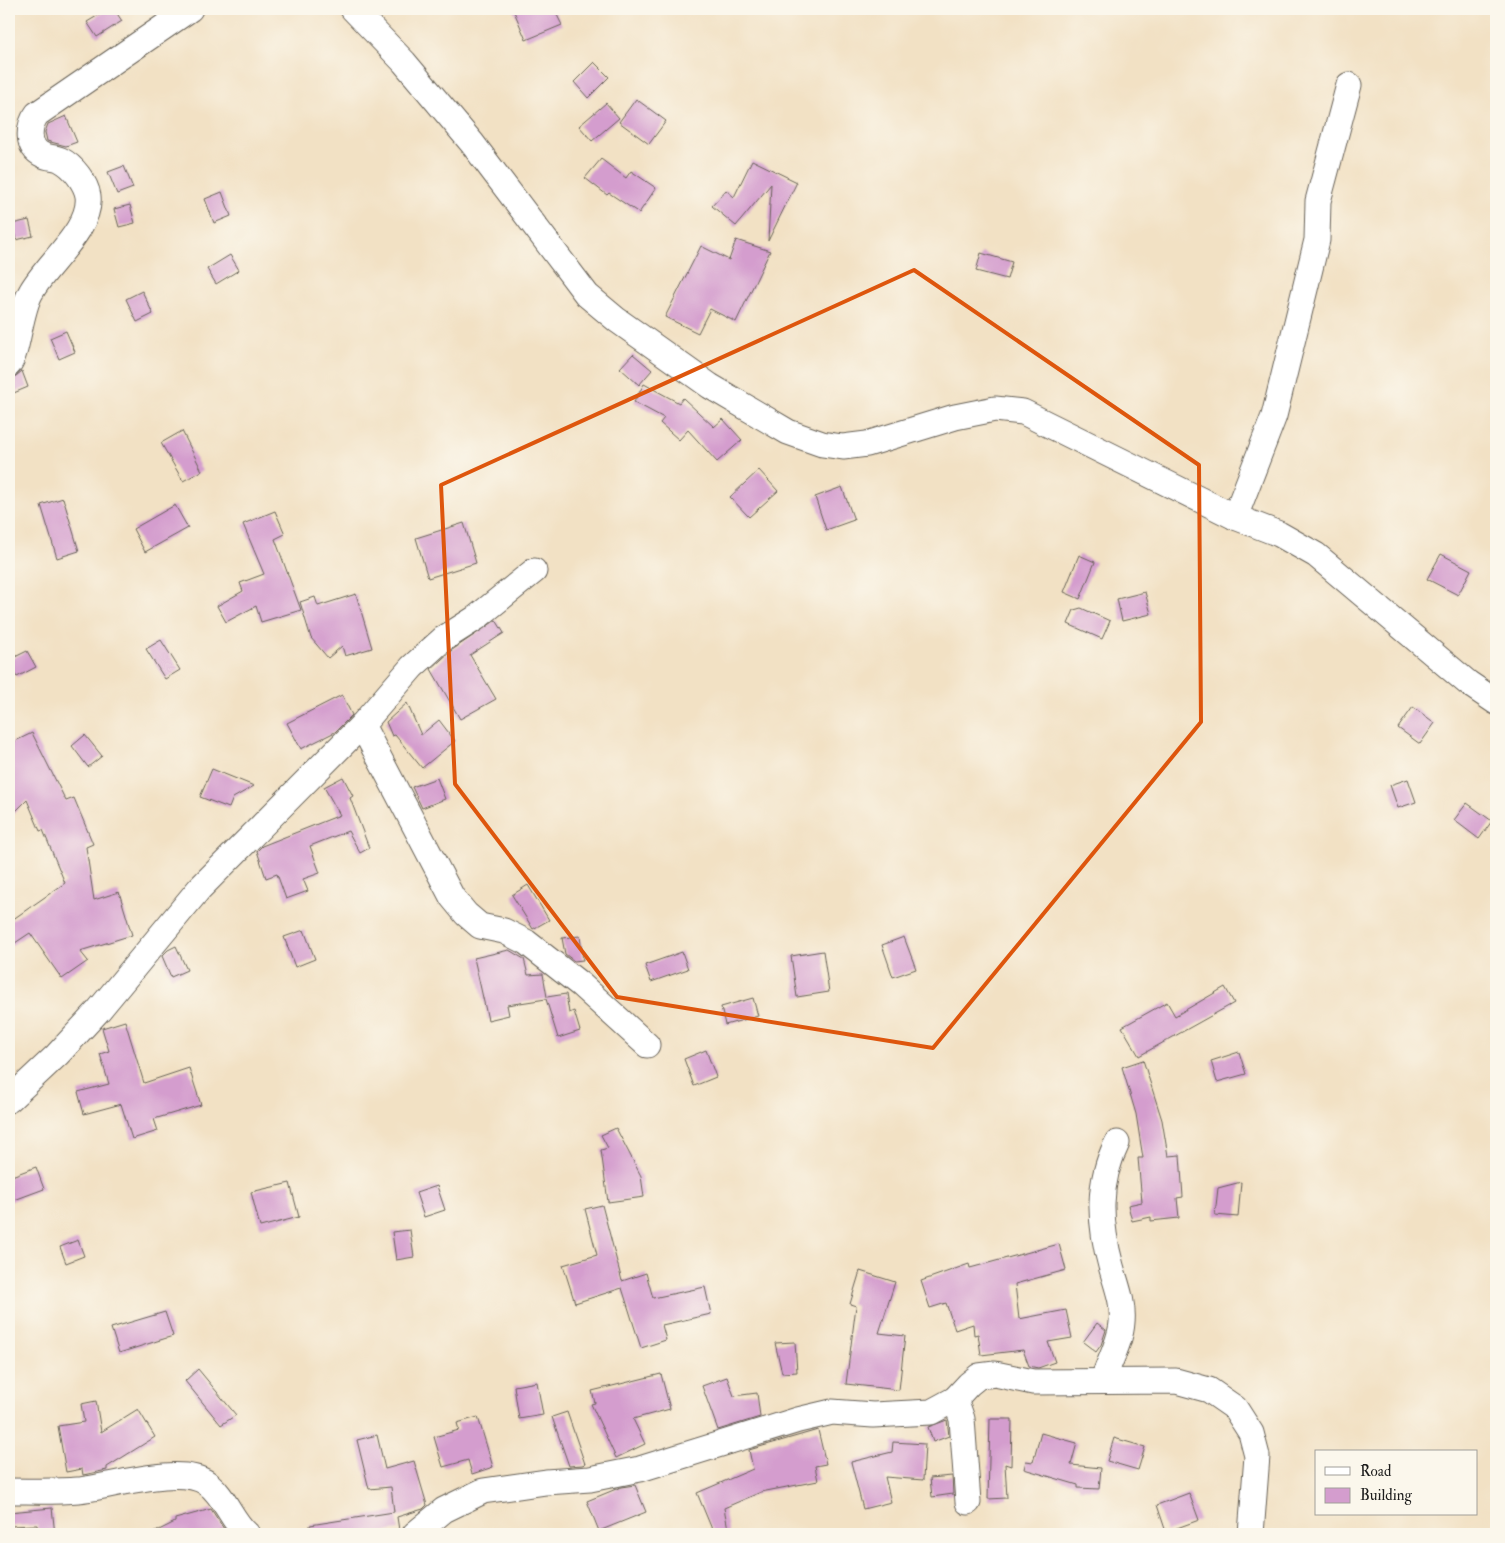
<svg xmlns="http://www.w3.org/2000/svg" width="1505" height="1543" font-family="'IM FELL Double Pica',serif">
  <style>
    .building { fill: #d49dce }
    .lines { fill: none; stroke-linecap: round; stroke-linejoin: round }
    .street-casing { stroke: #676157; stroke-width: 27 }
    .street { stroke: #fff; stroke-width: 25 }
    .marked { fill: none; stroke: #de560d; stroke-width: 4; stroke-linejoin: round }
  </style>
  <rect width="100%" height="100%" fill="#fbf7ec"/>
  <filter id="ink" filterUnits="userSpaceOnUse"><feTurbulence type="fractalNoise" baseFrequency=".02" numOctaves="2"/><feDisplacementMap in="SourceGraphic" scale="10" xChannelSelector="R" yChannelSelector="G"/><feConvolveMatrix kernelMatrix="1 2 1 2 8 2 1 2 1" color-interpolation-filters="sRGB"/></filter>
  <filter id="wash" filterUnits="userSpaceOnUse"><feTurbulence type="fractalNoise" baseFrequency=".0096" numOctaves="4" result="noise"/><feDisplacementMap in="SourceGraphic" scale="20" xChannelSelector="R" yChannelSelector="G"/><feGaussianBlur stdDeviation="1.12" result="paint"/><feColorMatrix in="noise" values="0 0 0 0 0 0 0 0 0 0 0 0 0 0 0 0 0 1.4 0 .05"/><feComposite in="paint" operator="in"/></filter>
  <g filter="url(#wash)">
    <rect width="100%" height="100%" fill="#f2e1c4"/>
    <g id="blocks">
      <g class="building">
        <path d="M109,9H114L122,21L97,37L87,22Z"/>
        <path d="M513,9H554L562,25L526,40Z"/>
        <path d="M594,62L609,77L588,98L574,82Z"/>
        <path d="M636,99L666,121L649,144L619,122Z"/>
        <path d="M606,103L619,118L592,141L579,126Z"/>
        <path d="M66,116L77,142L66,146L47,141L45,132L48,124Z"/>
        <path d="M601,159L626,178L631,171L656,188L639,213L609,193L607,195L585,178Z"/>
        <path d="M752,160L797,182L768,241L771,184L736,226L712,206L726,190L734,197Z"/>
        <path d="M124,166L133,188L117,194L108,172Z"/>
        <path d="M222,192L231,216L214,223L205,199Z"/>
        <path d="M130,205L135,223L119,227L114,209Z"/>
        <path d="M29,220L33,236L16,240L12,224Z"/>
        <path d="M736,240L770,251L736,322L710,309L698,333L665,317L701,246L729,260Z"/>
        <path d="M981,253L1012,262L1007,279L976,271Z"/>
        <path d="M230,255L239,270L216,284L207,269Z"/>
        <path d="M142,291L153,314L137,322L126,299Z"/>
        <path d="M66,331L75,352L59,359L50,338Z"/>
        <path d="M633,354L652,370L639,385L620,368Z"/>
        <path d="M22,371L28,387L9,395V378L16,376Z"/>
        <path d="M644,384L679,403L683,398L714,427L723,419L742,440L717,462L688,430L679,440L660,423L664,418L634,402Z"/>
        <path d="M182,431L202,471L183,481L161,443Z"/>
        <path d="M759,470L778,491L749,517L730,497Z"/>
        <path d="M842,487L854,520L826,530L815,497Z"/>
        <path d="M63,498L79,551L57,558L41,505Z"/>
        <path d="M175,505L188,528L145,552L133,529Z"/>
        <path d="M275,511L285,534L275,539L301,610L261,622L256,606L226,622L217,606L243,591L240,583L264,574L243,524Z"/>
        <path d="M464,523L476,563L428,578L416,538Z"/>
        <path d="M1441,554L1471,570L1458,595L1427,579Z"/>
        <path d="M1079,555L1095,562L1080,599L1064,592Z"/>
        <path d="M1145,592L1151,614L1122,621L1117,599Z"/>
        <path d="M356,594L372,648L345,656L342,646L328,658L311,638L300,602L315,597L318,606Z"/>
        <path d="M1081,608L1110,621L1102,639L1068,624L1074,610Z"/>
        <path d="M496,620L504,633L470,655L496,699L460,719L431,669L452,650Z"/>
        <path d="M161,640L180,670L165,679L146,649Z"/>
        <path d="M27,651L36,667L17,677L9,667V660Z"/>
        <path d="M342,695L352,715L335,732L301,749L287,723Z"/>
        <path d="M407,703L421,735L439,720L455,741L422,768L395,735L392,736L386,722Z"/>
        <path d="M1413,707L1435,723L1420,744L1398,728Z"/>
        <path d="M32,733L66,801L74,798L93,844L86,847L94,900L119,892L132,935L80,951L88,961L62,979L30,933L9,947V922L65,883L43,830L40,831L27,800L9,818V744Z"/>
        <path d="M85,735L102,756L88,767L72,746Z"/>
        <path d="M212,769L254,786L233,798L229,808L200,797Z"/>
        <path d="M343,777L353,796L350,798L369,848L360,853L348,831L310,846L320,873L303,879L308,891L286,899L277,874L266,878L257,851L262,846L340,815L324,787Z"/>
        <path d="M437,778L445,799L422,808L412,787Z"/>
        <path d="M1408,779L1416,802L1398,808L1390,785Z"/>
        <path d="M1467,803L1492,821L1479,839L1454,820Z"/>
        <path d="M528,885L549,920L533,929L512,895Z"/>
        <path d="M304,930L315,959L295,967L284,937Z"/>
        <path d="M580,936L583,960L574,961L565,954L562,938Z"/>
        <path d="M904,937L916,969L893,977L882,945Z"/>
        <path d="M176,946L187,970L171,977L162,956L168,950Z"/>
        <path d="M509,950L524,959L528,975L543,974L547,997L566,994L569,1013L574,1011L580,1031L558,1038L546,999L507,1005L509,1015L488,1020L474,958Z"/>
        <path d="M823,951L829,992L797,997L791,956Z"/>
        <path d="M682,952L688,969L651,982L645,965Z"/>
        <path d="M1225,987L1234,1003L1139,1056L1122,1027L1167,1002L1175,1016Z"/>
        <path d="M753,998L758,1016L725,1025L721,1007Z"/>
        <path d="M125,1021L144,1083L189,1068L201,1105L154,1119L158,1131L132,1139L121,1104L84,1114L78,1092L109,1084L100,1054L109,1051L102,1028Z"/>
        <path d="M706,1050L716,1077L694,1086L684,1059Z"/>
        <path d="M1239,1052L1246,1074L1217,1082L1211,1061Z"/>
        <path d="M1143,1060L1162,1120L1168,1156L1180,1155L1183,1197L1177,1198L1179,1218L1151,1221V1217L1132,1221L1128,1205L1142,1202L1138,1158H1143L1136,1114L1122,1067Z"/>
        <path d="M616,1128L641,1176L644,1197L608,1202L601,1150L608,1148L601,1135Z"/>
        <path d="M36,1167L44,1189L9,1202V1177Z"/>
        <path d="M1241,1182L1238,1217L1215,1215L1218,1188Z"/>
        <path d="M290,1183L299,1217L260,1227L251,1192Z"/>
        <path d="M437,1186L445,1210L424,1217L416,1193Z"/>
        <path d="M602,1205L622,1281L646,1273L653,1298L705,1287L711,1314L662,1325L666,1340L641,1348L622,1288L575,1303L563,1265L597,1255L585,1209Z"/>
        <path d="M410,1230L414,1257L396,1260L392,1232Z"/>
        <path d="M78,1240L84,1256L66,1263L60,1247Z"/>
        <path d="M1059,1244L1066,1270L1015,1284L1019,1319L1066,1310L1072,1338L1048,1342L1055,1362L1038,1368L1029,1366L1023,1350L981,1355L978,1334L974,1335L973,1324L955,1330L946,1303L930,1308L921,1281L969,1264L970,1268Z"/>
        <path d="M860,1271L895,1282L879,1333L905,1336L899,1390L846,1384L856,1306L850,1304Z"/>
        <path d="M165,1312L173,1336L119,1353L111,1328Z"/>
        <path d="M1097,1323L1106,1330L1101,1345L1096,1352L1083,1342Z"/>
        <path d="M795,1342L797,1372L782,1373L775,1343Z"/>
        <path d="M198,1369L236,1415L221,1425L185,1381Z"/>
        <path d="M661,1374L670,1409L633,1419L645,1444L616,1458L591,1404L595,1403L592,1391Z"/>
        <path d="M727,1377L734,1396L757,1393L760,1417L718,1430L702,1386Z"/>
        <path d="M537,1382L543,1415L519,1419L514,1386Z"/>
        <path d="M96,1401L101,1432L138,1409L155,1437L107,1467V1470L83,1475L82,1469L66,1472L58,1426L84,1422L81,1404Z"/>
        <path d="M567,1412L585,1464L582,1465L569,1466L552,1417Z"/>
        <path d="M478,1417L493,1467L472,1474L468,1460L443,1467L434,1437L459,1430L457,1423Z"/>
        <path d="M990,1419H1012L1011,1466L1005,1464L1007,1498L988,1499Z"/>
        <path d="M947,1420L949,1436L933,1442L928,1427Z"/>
        <path d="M818,1430L826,1464L815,1466L818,1481L761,1492L724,1508L729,1534H714L697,1493L753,1469L749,1450Z"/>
        <path d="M1041,1433L1077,1443L1071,1465L1101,1468L1099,1489L1078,1488V1485L1024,1469L1026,1461L1033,1462Z"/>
        <path d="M377,1435L385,1469L414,1461L427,1505L423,1509L397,1517L399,1530L369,1534H311L310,1525L394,1512L391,1487L369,1489L357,1440Z"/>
        <path d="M1114,1438L1145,1447L1138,1470L1107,1461Z"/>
        <path d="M893,1442L925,1444L923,1480L885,1477L891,1502L863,1509L851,1462L892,1452Z"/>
        <path d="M952,1476L953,1494L932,1497L930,1478Z"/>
        <path d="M635,1485L646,1512L599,1531L587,1501L621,1487Z"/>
        <path d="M1189,1493L1199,1520L1166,1532L1157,1505Z"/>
        <path d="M52,1508L55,1534H38L37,1525L9,1526V1512Z"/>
        <path d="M211,1509L224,1529L207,1534H151L175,1522V1519Z"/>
      </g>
    </g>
  </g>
  <g filter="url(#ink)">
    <use href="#blocks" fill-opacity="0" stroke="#676157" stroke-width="1"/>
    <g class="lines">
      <g class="street-casing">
        <g id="street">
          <path d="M353,9L404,62L472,143L587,295L617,320L710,386L788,432L822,444L843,447L867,444L955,417L995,409L1023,412L1235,517L1279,534L1316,555L1468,683L1496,702"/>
          <path d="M9,364C18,352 20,311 31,292C46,264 92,229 88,196C86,183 73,166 61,160C56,157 49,158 43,155C26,148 28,126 37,114L190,9"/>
          <path d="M1235,517L1274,416L1317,240L1318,201L1349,85"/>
          <path d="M362,725L452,897L466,914L480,926L504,931L526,942L581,985L647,1045"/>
          <path d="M9,1100L57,1055L98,1011L199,889L362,725L412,667L443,639L476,618L534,571"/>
          <path d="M1103,1380C1109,1362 1121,1341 1122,1322C1124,1303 1116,1284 1111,1266C1099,1223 1097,1183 1117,1143"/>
          <path d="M955,1399L962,1419L968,1502"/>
          <path d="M9,1491C32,1491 55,1492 78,1490C110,1487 180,1464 207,1483C225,1496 231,1520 247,1534"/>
          <path d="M415,1534L444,1510L483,1491L546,1482L590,1479L640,1469L798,1420L832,1412L873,1415L931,1412L955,1399L969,1384L979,1376L995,1374L1033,1382L1176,1381L1209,1390L1235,1408L1251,1433L1257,1456L1251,1534"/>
        </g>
      </g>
      <use href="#street" class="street"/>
    </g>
  </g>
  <path class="marked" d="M914,270L1199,465L1201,722L933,1048L617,997L455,784L441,485Z"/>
  <rect width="1505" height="1543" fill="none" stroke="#fbf7ec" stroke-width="30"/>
  <rect x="1315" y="1450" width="162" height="65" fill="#fbf7ec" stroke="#a29f99"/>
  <rect x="1325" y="1467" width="25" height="8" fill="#ffffff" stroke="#a29f99"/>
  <text x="1360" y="1476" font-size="15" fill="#1c1c1c">Road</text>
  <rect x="1325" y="1488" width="25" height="15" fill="#d49dce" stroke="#a29f99"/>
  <text x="1360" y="1500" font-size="15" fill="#1c1c1c">Building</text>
</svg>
